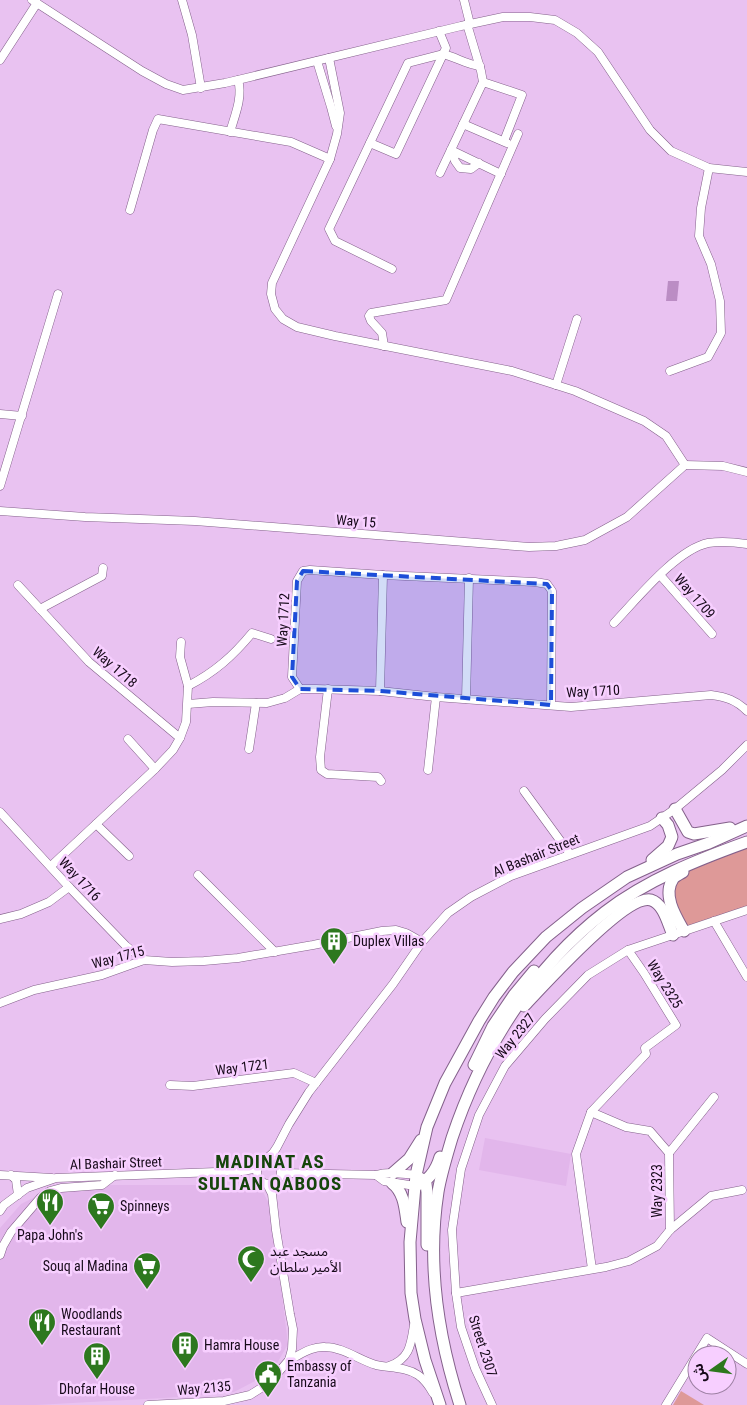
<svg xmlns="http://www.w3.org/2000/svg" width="747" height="1405" font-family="'Roboto Condensed','Noto Sans Arabic',sans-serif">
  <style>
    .built { fill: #e2b6eb }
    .green { fill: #de9998 }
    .water { fill: #bb8dc4 }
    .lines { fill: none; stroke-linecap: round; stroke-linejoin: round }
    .minor-casing { stroke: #84618b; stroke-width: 9 }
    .secondary-casing { stroke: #84618b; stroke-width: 13 }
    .minor { stroke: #fff; stroke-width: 8 }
    .secondary { stroke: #fff; stroke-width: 11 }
    .marked { fill: #1d4ed8; fill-opacity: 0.2; stroke: #1d4ed8; stroke-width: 4; stroke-dasharray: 10 6; stroke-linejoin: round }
    .labels { text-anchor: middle; stroke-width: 5; stroke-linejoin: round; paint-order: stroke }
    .street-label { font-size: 14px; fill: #170a1a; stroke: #f7cfff }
    .poi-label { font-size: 14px; fill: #170a1a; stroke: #f7cfff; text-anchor: start }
    .district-label { font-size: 19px; font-weight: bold; letter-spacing: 1px; fill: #16450c; stroke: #f7cfff }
  </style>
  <rect width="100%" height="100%" fill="#e9c2f1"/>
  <g class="built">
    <path d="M485,1138L571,1154L566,1186L479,1170Z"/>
    <path d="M87,1185H259L271,1207L288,1344L275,1367L257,1380L234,1392L181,1397L36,1405H0V1228L21,1204L51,1189Z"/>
  </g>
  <g class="green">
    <path d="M747,844V909L685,930L671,903L674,879L684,872Z"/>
    <path d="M681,1391L704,1405H673Z"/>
  </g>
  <path class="water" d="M668,281H679L677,301H666Z"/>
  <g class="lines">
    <g class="minor-casing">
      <g id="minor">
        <path d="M32,0L142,71L166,84L183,90L225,83L461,26L503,17H530L555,20L577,33L598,52L650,130L671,151L709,168L747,172"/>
        <path d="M182,0L192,35L201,88"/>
        <path d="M464,0L470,24"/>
        <path d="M329,58L340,113L337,134L330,159L272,283L271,294L275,309L283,319L297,327L335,336L512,371L575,391L644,421L666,436L685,465"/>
        <path d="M0,60L37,3"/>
        <path d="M317,61L331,107L336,126"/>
        <path d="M483,82L522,95L504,141"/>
        <path d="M463,124L507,143"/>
        <path d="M230,132C235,115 243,97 238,80"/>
        <path d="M370,143L396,154L446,48L439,31"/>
        <path d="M479,163L471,169L460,168L455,161L451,150L501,174"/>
        <path d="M440,173L483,82L481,71L467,24"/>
        <path d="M130,210L153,130L158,119L291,142L330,159"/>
        <path d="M392,269L335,241L329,229L408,63L443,54C456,57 467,65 480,66"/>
        <path d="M384,346L382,333L371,321L369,316L371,313L446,300L518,134"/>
        <path d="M670,371L708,357L721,333L720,301L711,264L699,236L701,208L709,168"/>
        <path d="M556,385L577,319"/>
        <path d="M0,414L22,416"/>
        <path d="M685,465L723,466L747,472"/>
        <path d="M0,486L58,294"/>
        <path d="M0,511L85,517L195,521L529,547L556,546L585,540L627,517L685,465"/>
        <path d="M660,575L712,634"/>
        <path d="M18,585L89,662L180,738"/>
        <path d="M40,609L102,576L103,568"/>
        <path d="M614,623C637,599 676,550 708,543C721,541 734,542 747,544"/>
        <path d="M188,686C215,672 233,656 252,633L271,639"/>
        <path d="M300,689L292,677L297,581L303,571L310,570L383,575L535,582L547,584L552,591L551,705"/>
        <path d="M328,689L320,757L321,770L327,774L378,777L381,781"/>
        <path d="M380,691L383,575"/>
        <path d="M466,699L469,578"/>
        <path d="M188,704L213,702L267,703L285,698L300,689H316L380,691L436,697L571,707L711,695C726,697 736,700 747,711"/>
        <path d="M128,739L155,769"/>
        <path d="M249,749L256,703"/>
        <path d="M428,770L436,697"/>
        <path d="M524,791L570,854"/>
        <path d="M0,812L69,887L126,946L144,960"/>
        <path d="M96,824L129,856"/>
        <path d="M51,866L155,769L173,750L180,738L186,722L188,686L180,657L181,642"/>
        <path d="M198,875L275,952"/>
        <path d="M0,919L21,914L49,902L69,887"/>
        <path d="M714,921L747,977"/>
        <path d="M0,1003L34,990L102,975L144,960L172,962L204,961L238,958L313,945L382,931L396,930L406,933L422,942"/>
        <path d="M170,1085L193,1086L294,1073L316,1083"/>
        <path d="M591,1112L626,1127L650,1131L669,1153L670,1230"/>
        <path d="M669,1153L714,1097"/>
        <circle cx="269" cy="1172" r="12"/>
        <path d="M265,1160L273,1153L277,1147L289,1124L309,1092L393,984L422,942L448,913L471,897L511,876L650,826L675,809L722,770L747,745"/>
        <path d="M282,1173L376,1175C389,1171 402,1174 416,1175"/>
        <path d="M0,1175L52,1178"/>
        <path d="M11,1175L16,1180L18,1195"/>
        <path d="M376,1175L384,1181L415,1186"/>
        <path d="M0,1211L4,1205L27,1188L56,1178L243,1171L258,1168"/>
        <path d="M0,1255L3,1246L11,1232L41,1197L50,1191L61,1188L102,1185L115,1175"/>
        <path d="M592,1269L576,1154L591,1112L646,1054L645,1048L676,1025L644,973L628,950"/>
        <path d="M456,1293L606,1267L629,1261L657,1246L670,1230L711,1196L742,1190"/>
        <path d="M289,1360C300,1355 312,1346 325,1347C343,1347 359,1360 376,1365C390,1368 406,1367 418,1375C424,1379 429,1386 433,1393"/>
        <path d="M389,1366C410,1359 411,1344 414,1325"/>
        <path d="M148,1405L224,1401L250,1395L269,1383L289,1360L292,1349L293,1329L290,1314L276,1230L272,1194L267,1184"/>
        <path d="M492,1405L475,1368L461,1327L456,1293L452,1230L461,1169L479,1115L505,1066L545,1019L588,975L628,950L747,910"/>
        <path d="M666,1405L707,1338L747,1364"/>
      </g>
    </g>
    <g class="secondary-casing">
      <g id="secondary">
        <path d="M675,809L688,832L694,834L730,828"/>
        <path d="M652,860L668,846L672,837L668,825L662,818"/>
        <path d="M683,872C680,874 675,876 673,879C662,895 676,917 684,931"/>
        <path d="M524,1006C542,987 627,893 651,900C664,904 668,924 673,935"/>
        <path d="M474,1065L493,1026L514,995L534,971"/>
        <path d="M393,1173L409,1159L421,1140"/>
        <path d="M420,1178L426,1184L427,1192V1245"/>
        <path d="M392,1183C404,1192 405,1208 407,1222"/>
        <path d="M415,1186C429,1181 436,1171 440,1157"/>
        <path d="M440,1405L425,1360L415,1319L411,1293L410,1242L416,1175L427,1127L445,1083L479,1021L494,997L513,972L546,937L582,908L627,877L677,854L709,843L747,826"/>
        <path d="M460,1405C438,1337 427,1263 438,1192C441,1174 447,1155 452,1138C481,1051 532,968 605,912C647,880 697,860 747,842"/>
      </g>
    </g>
    <use href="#minor" class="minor"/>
    <use href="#secondary" class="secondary"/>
  </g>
  <path class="marked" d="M303,571L547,584L552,591L551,705L380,691L300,689L292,677L297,581Z"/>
  <defs>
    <g id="building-pin" transform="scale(1.4375)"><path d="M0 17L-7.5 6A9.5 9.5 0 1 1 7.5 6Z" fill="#2d781e" stroke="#f7cfff"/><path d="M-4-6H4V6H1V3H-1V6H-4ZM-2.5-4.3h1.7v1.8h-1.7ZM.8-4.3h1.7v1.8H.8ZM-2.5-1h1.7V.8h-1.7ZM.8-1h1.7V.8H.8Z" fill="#fff"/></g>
    <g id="restaurant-pin" transform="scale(1.4375)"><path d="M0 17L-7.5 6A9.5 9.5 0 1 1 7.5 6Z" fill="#2d781e" stroke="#f7cfff"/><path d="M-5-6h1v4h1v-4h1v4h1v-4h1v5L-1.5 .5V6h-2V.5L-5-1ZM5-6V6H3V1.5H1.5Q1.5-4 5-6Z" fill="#fff"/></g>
    <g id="supermarket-pin" transform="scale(1.4375)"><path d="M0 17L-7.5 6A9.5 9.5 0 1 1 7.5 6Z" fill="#2d781e" stroke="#f7cfff"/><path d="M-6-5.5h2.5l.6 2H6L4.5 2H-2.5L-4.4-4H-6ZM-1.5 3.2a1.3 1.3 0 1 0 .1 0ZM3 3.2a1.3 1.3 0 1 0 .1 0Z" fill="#fff"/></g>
    <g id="mosque-pin" transform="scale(1.4375)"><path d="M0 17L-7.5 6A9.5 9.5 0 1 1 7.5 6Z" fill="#2d781e" stroke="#f7cfff"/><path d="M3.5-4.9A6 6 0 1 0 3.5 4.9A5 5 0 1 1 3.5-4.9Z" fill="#fff"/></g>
    <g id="civic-pin" transform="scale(1.4375)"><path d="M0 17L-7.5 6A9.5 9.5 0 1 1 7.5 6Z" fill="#2d781e" stroke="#f7cfff"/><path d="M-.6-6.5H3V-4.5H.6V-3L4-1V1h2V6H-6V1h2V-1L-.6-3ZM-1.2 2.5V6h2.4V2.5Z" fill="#fff"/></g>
  </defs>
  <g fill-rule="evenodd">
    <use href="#building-pin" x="334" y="941"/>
    <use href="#restaurant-pin" x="50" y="1202"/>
    <use href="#supermarket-pin" x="101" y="1206"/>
    <use href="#mosque-pin" x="251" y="1259"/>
    <use href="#supermarket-pin" x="147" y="1266"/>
    <use href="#restaurant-pin" x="42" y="1322"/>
    <use href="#building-pin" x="185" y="1345"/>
    <use href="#building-pin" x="97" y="1356"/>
    <use href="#civic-pin" x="268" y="1374"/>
  </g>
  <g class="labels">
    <g class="street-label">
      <text transform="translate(356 521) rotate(4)" y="5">Way 15</text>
      <text transform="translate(695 596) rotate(49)" y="5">Way 1709</text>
      <text transform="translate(283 620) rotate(-87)" y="5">Way 1712</text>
      <text transform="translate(115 667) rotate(41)" y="5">Way 1718</text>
      <text transform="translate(593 691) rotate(-3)" y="5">Way 1710</text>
      <text transform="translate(536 855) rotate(-22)" y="5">Al Bashair Street</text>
      <text transform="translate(80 879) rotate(47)" y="5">Way 1716</text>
      <text transform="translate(118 957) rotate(-15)" y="5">Way 1715</text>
      <text transform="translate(665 984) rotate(58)" y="5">Way 2325</text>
      <text transform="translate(515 1036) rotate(-51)" y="5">Way 2327</text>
      <text transform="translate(242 1067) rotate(-7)" y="5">Way 1721</text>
      <text transform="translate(116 1163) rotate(-2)" y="5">Al Bashair Street</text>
      <text transform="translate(657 1191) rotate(-90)" y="5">Way 2323</text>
      <text transform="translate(483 1346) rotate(72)" y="5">Street 2307</text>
      <text transform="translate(204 1388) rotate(-5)" y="5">Way 2135</text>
    </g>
    <g class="poi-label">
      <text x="353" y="946">Duplex Villas</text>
      <text x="120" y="1211">Spinneys</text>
      <text x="50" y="1240" text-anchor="middle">Papa John's</text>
      <text x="270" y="1256">مسجد عبد<tspan x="270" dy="16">الأمير سلطان</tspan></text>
      <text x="128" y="1271" text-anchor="end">Souq al Madina</text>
      <text x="61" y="1319">Woodlands<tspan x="61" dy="16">Restaurant</tspan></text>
      <text x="204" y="1350">Hamra House</text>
      <text x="287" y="1371">Embassy of<tspan x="287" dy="16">Tanzania</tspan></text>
      <text x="97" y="1394" text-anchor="middle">Dhofar House</text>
    </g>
    <g class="district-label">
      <text x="270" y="1168">MADINAT AS<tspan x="270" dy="22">SULTAN QABOOS</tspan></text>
    </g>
  </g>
  <g transform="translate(712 1370) rotate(256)"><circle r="24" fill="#f7cfff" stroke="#9d80a3"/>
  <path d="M0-4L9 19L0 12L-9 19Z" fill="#2d781e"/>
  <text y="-8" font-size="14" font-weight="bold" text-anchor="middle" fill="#170a1a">ش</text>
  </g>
</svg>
